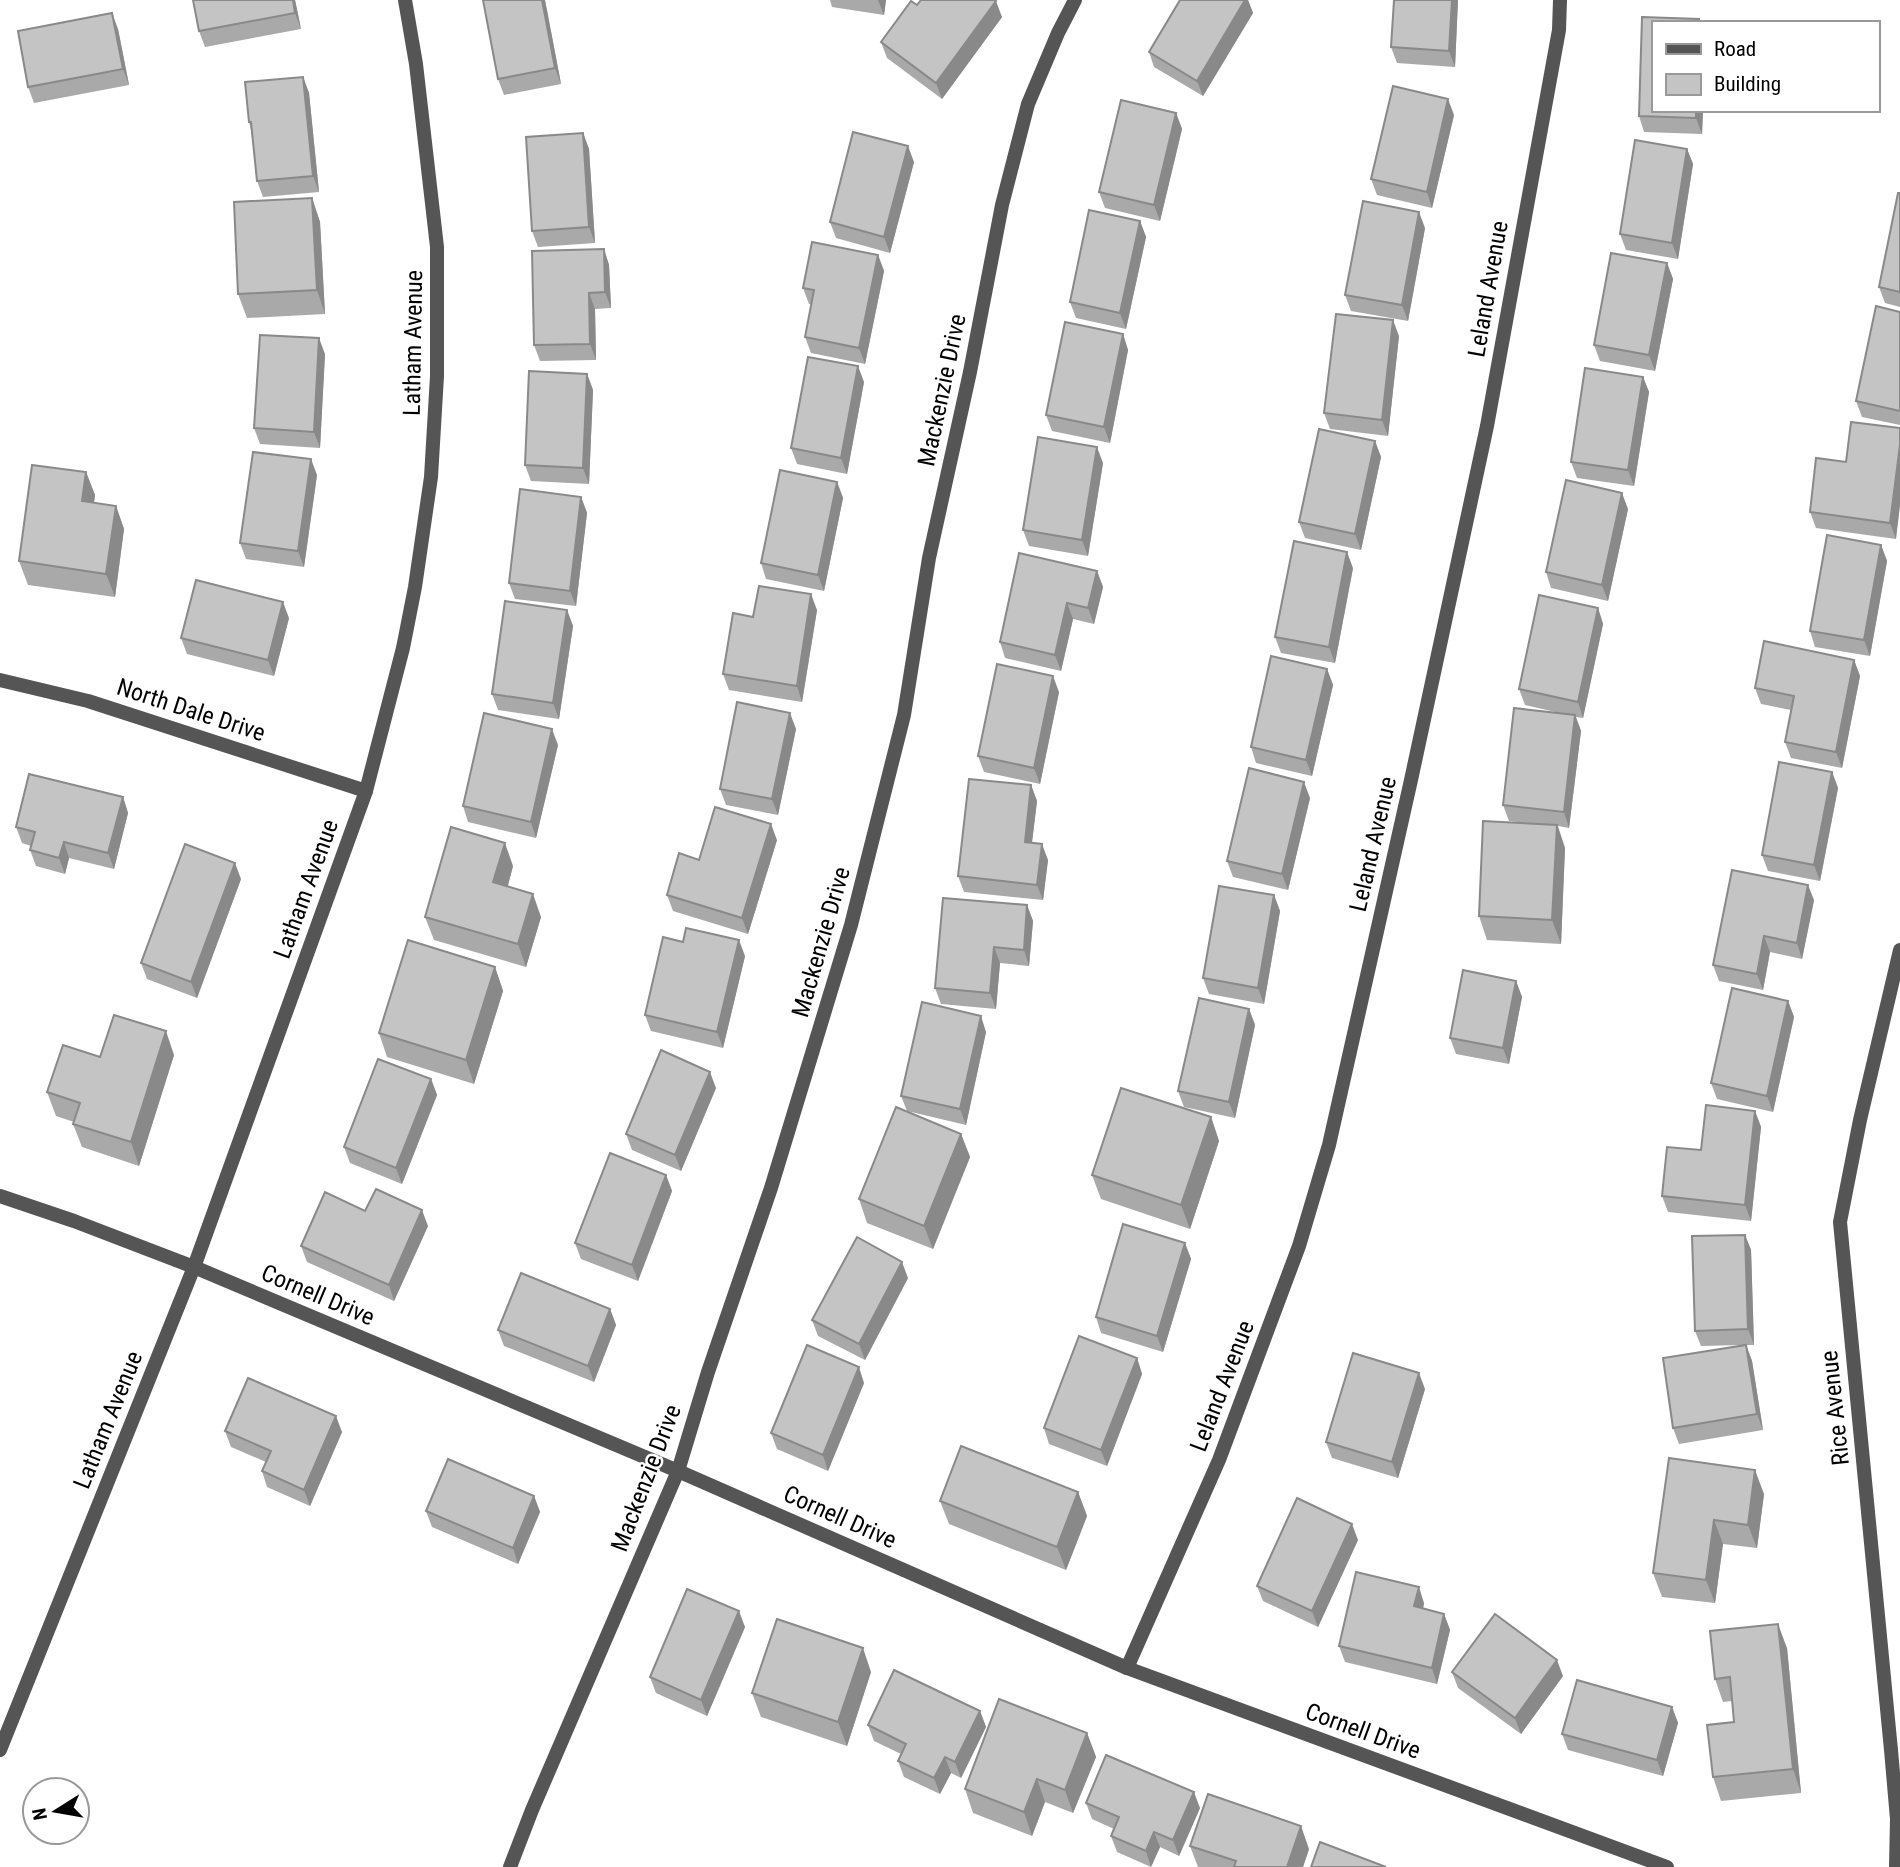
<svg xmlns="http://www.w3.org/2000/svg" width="1900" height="1867" font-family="'Roboto Condensed',sans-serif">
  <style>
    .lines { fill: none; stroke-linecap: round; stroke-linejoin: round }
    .street { stroke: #555; stroke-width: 14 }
    .wall { fill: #a9a9a9 }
    .shaded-wall { fill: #898989 }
    .building { fill: #c4c4c4; stroke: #898989; stroke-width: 2 }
    .labels { text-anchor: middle; stroke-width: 5; stroke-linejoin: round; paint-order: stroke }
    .street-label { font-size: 24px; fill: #000; stroke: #fff }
  </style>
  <rect width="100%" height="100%" fill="#fff"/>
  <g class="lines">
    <g class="street">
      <path d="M0,680L88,701L366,791"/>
      <path d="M0,1196L74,1221L194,1267L678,1471L1127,1668L1667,1867"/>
      <path d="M1127,1668L1219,1460L1299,1246L1329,1145L1411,780L1487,426L1559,30L1560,0"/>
      <path d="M0,1750L194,1267L366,791L403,648L415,587L431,477L437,376V247L416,64L405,0"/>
      <path d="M510,1867L532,1810L678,1471L708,1372L771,1188L851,925L904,715L929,558L970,372L1002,205L1028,104L1058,33L1075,0"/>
      <path d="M1896,1867L1897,1819L1891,1750L1840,1222L1860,1120L1900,950"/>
    </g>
  </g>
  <g class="wall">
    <path d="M295,0L301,29L205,47L199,31Z"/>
    <path d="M545,0L561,84L504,95L498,79Z"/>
    <path d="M830,0H886L884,15L832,7Z"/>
    <path d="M1180,0H1248L1253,13L1203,96L1154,67L1149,52Z"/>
    <path d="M1458,0L1455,67L1397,63L1391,47Z"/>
    <path d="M917,5L1002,17L942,99L887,58L881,42Z"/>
    <path d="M1642,17L1699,19L1701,23H1653V110H1703L1702,134L1644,132L1639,116Z"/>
    <path d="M118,29L129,85L34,103L28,87Z"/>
    <path d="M303,77L309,93L319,192L263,197L257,181L251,130L249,122Z"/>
    <path d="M1176,113L1182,129L1160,221L1105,208L1099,192Z"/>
    <path d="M1454,115L1432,208L1377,195L1371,179Z"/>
    <path d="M583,133L589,149L595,243L538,247L532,231Z"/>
    <path d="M1687,149L1693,164L1678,259L1626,250L1620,234Z"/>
    <path d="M914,162L890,253L836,238L830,222Z"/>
    <path d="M1900,193V307L1885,303L1879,287Z"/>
    <path d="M312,198L320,222L325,314L247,318L238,294Z"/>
    <path d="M1140,221L1146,237L1126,329L1076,318L1070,302Z"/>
    <path d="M1425,228L1408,321L1351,311L1345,295Z"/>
    <path d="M604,249L609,265L611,308L595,309L596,360L540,361L534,345Z"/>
    <path d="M878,255L884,271L865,364L811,353L805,337L812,304H809L803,288Z"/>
    <path d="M1667,263L1673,279L1655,371L1600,361L1594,345Z"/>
    <path d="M1900,312V425L1862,417L1856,401Z"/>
    <path d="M1123,334L1128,350L1110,443L1052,431L1046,415Z"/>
    <path d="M1399,336L1388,436L1330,429L1324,413Z"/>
    <path d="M325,354L320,448L260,444L254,428Z"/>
    <path d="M587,374L593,390L589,484L531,481L525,465Z"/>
    <path d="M1643,377L1649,392L1634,486L1577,478L1571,462Z"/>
    <path d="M864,382L847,474L797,464L791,448Z"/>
    <path d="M1900,428L1896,539L1816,528L1810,512L1846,462Z"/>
    <path d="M1375,441L1381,457L1361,550L1305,538L1299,522Z"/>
    <path d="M1103,463L1088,556L1029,546L1023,530Z"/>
    <path d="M86,472L95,495L94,503L116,506L124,529L115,597L28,585L19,561Z"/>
    <path d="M317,475L304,567L246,559L240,543Z"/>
    <path d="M837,482L843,498L824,591L766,579L761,563Z"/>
    <path d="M581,497L587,513L576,606L515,599L509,583Z"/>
    <path d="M1628,509L1608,601L1551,588L1546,572Z"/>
    <path d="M1881,545L1887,561L1870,656L1815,647L1810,631Z"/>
    <path d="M1353,568L1335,663L1281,653L1275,637Z"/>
    <path d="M1097,571L1103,587L1094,624L1073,619L1061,671L1005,658L1000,642Z"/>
    <path d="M1598,608L1603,624L1583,718L1576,717L1581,731L1569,828L1558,826L1565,848L1561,944L1487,940L1479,916L1535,824L1509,821L1503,805L1564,714L1525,705L1519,689Z"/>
    <path d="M567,610L573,626L559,719L498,710L492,694Z"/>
    <path d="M817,610L802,702L729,690L723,674L753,617Z"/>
    <path d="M289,618L274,676L187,654L181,638Z"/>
    <path d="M1854,660L1860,676L1842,768L1791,758L1785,742L1791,710L1761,704L1755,688Z"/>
    <path d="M1327,669L1333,685L1312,776L1256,763L1251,747Z"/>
    <path d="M1059,692L1040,784L984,772L978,756Z"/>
    <path d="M796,729L778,815L726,805L720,789Z"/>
    <path d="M558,745L536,838L468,822L463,806Z"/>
    <path d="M1832,772L1838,788L1820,881L1768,871L1762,855Z"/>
    <path d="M1031,785L1037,801L1032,843L1048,860L1043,900L964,892L958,876Z"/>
    <path d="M123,797L128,813L114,869L69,858L65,874L36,866L30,850L31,846L22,843L16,827Z"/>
    <path d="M1310,798L1288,890L1233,877L1227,861Z"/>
    <path d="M777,840L748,934L673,911L667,895Z"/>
    <path d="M513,866L508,886L541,917L526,967L434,940L425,917Z"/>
    <path d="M241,879L197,998L147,979L141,963Z"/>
    <path d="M1274,895L1280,911L1264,1004L1209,994L1203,978Z"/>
    <path d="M1814,900L1802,959L1770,952L1763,990L1719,981L1713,965Z"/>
    <path d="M1027,905L1033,921L1029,966L1000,963L996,1009L941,1004L935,988Z"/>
    <path d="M745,956L723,1048L651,1031L645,1015Z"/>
    <path d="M495,967L503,991L474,1084L387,1057L379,1033Z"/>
    <path d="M1516,981L1522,997L1509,1064L1456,1054L1450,1038Z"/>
    <path d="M1788,1001L1794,1017L1773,1112L1717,1099L1711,1083Z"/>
    <path d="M1249,1009L1255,1025L1235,1118L1184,1107L1178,1091Z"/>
    <path d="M986,1032L966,1125L907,1111L901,1096Z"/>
    <path d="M174,1055L139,1166L82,1147L73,1124L74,1122L56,1116L47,1092L100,1057Z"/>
    <path d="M431,1079L437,1095L402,1184L350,1163L344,1147Z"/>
    <path d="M716,1088L681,1171L632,1150L626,1134Z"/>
    <path d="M1755,1111L1761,1127L1751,1221L1668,1212L1662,1196L1701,1150Z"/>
    <path d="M1211,1117L1219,1141L1190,1229L1101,1199L1092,1175Z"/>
    <path d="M961,1134L970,1157L933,1249L867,1223L859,1199Z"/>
    <path d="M666,1175L672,1191L638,1281L581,1259L575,1243Z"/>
    <path d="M365,1211L428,1226L394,1301L307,1262L301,1246Z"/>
    <path d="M1745,1235L1751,1250L1754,1345H1746L1752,1361L1763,1430L1679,1444L1673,1428L1742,1345L1701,1346L1695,1331Z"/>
    <path d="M1185,1243L1191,1259L1163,1352L1101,1333L1096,1317Z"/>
    <path d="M908,1278L865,1360L818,1336L812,1320Z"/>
    <path d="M610,1309L616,1325L594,1382L504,1346L498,1330Z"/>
    <path d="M1137,1358L1142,1374L1107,1466L1049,1444L1044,1428Z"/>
    <path d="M864,1383L828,1471L777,1449L771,1433Z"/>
    <path d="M1425,1389L1398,1478L1332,1458L1326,1442Z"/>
    <path d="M225,1431L342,1432L310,1506L267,1487L262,1471L266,1462L231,1447Z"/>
    <path d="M1669,1458L1764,1494L1757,1548L1723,1544L1715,1603L1662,1597L1653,1573Z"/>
    <path d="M1078,1492L1087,1516L1066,1570L949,1524L940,1501Z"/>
    <path d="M534,1496L540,1512L518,1564L432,1527L426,1511Z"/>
    <path d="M1358,1540L1318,1627L1263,1601L1257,1586Z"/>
    <path d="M1424,1603L1423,1609L1444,1614L1450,1630L1437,1684L1345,1662L1339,1646Z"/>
    <path d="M745,1627L707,1716L656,1693L650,1677Z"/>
    <path d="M1787,1648L1801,1793L1721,1801L1713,1777L1734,1722L1732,1701L1723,1702L1715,1679Z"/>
    <path d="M871,1672L847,1746L761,1717L752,1693Z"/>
    <path d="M1452,1672L1563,1676L1521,1734L1458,1688Z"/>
    <path d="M1672,1707L1678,1723L1663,1776L1568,1750L1562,1734Z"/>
    <path d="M980,1711L986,1727L961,1778L951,1773L940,1794L904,1777L898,1761L901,1754L874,1741L868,1725Z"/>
    <path d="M1087,1733L1096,1757L1073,1813L1045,1802L1032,1836L973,1813L965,1789Z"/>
    <path d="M1086,1803L1200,1808L1179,1856L1160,1847L1151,1867L1117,1852L1111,1836L1114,1829L1092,1819Z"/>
    <path d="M1190,1846L1309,1849L1303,1867H1198Z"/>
  </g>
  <g class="shaded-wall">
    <path d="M293,0H295L301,29L295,13Z"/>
    <path d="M542,0H545L561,84L555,68Z"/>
    <path d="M878,0H886L884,15Z"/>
    <path d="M1245,0H1248L1253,13L1203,96L1197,81Z"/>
    <path d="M1452,0H1458L1455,67L1449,51Z"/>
    <path d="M996,1L1002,17L942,99L936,83Z"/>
    <path d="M112,13L118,29L129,85L123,69Z"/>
    <path d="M303,77L309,93L319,192L313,176Z"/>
    <path d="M1448,99L1454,115L1432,208L1427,192Z"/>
    <path d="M1696,110H1703L1702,134L1696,118Z"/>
    <path d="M1176,113L1182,129L1160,221L1154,205Z"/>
    <path d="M583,133L589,149L595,243L589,227Z"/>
    <path d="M908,146L914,162L890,253L884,237Z"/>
    <path d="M1687,149L1693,164L1678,259L1672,243Z"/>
    <path d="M312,198L320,222L325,314L317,290Z"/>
    <path d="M1419,212L1425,228L1408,321L1402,305Z"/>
    <path d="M1140,221L1146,237L1126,329L1120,313Z"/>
    <path d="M604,249L609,265L611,308L605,292Z"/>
    <path d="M878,255L884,271L865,364L859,348Z"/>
    <path d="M1667,263L1673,279L1655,371L1649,355Z"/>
    <path d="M589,293L595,309L596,360L590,344Z"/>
    <path d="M1393,320L1399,336L1388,436L1382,420Z"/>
    <path d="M1123,334L1128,350L1110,443L1104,427Z"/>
    <path d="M319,338L325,354L320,448L314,432Z"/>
    <path d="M858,366L864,382L847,474L841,458Z"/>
    <path d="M587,374L593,390L589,484L583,468Z"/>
    <path d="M1643,377L1649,392L1634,486L1628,470Z"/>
    <path d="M1375,441L1381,457L1361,550L1355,534Z"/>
    <path d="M1900,445V506L1896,539L1890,523Z"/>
    <path d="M1097,447L1103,463L1088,556L1082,540Z"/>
    <path d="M311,459L317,475L304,567L298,551Z"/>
    <path d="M86,472L95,495L91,525L82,501Z"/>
    <path d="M837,482L843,498L824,591L818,575Z"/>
    <path d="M1622,493L1628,509L1608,601L1602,585Z"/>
    <path d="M581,497L587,513L576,606L570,591Z"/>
    <path d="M116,506L124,529L115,597L106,574Z"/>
    <path d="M1881,545L1887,561L1870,656L1864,640Z"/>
    <path d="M1347,552L1353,568L1335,663L1329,647Z"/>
    <path d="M1097,571L1103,587L1094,624L1088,608Z"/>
    <path d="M811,594L817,610L802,702L797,686Z"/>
    <path d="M283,602L289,618L274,676L268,660Z"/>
    <path d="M1067,603L1073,619L1061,671L1055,655Z"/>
    <path d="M1598,608L1603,624L1583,718L1578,702Z"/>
    <path d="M567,610L573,626L559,719L553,703Z"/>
    <path d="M1854,660L1860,676L1842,768L1836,752Z"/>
    <path d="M1327,669L1333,685L1312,776L1306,760Z"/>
    <path d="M1053,676L1059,692L1040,784L1034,768Z"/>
    <path d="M790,713L796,729L778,815L772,799Z"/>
    <path d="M1575,715L1581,731L1569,828L1564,812Z"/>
    <path d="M552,729L558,745L536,838L531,822Z"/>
    <path d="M1832,772L1838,788L1820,881L1814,865Z"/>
    <path d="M1304,782L1310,798L1288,890L1282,874Z"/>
    <path d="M1031,785L1037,801L1030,858L1025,842Z"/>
    <path d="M123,797L128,813L114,869L108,853Z"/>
    <path d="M771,824L777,840L748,934L742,918Z"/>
    <path d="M1557,825L1565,848L1561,944L1552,920Z"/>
    <path d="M64,842L69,858L65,874L59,858Z"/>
    <path d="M505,843L513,866L502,906L493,882Z"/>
    <path d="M1042,844L1048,860L1043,900L1037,885Z"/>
    <path d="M235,863L241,879L197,998L191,982Z"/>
    <path d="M1808,885L1814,900L1802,959L1797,943Z"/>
    <path d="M533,894L541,917L526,967L518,944Z"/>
    <path d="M1274,895L1280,911L1264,1004L1258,988Z"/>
    <path d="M1027,905L1033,921L1029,966L1024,950Z"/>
    <path d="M1764,936L1770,952L1763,990L1757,974Z"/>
    <path d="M739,940L745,956L723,1048L717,1032Z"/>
    <path d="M994,947L1000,963L996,1009L990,993Z"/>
    <path d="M495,967L503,991L474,1084L466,1060Z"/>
    <path d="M1516,981L1522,997L1509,1064L1503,1048Z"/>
    <path d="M1788,1001L1794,1017L1773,1112L1767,1096Z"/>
    <path d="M1249,1009L1255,1025L1235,1118L1229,1102Z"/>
    <path d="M981,1016L986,1032L966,1125L960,1109Z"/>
    <path d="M166,1031L174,1055L139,1166L131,1142Z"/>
    <path d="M710,1072L716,1088L681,1171L675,1155Z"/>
    <path d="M431,1079L437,1095L402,1184L396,1168Z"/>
    <path d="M1755,1111L1761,1127L1751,1221L1745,1205Z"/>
    <path d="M1211,1117L1219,1141L1190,1229L1181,1205Z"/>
    <path d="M961,1134L970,1157L933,1249L924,1226Z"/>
    <path d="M666,1175L672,1191L638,1281L632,1265Z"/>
    <path d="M422,1210L428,1226L394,1301L389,1285Z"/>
    <path d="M1745,1235L1751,1250L1754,1345L1748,1329Z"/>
    <path d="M1185,1243L1191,1259L1163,1352L1157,1336Z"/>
    <path d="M902,1262L908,1278L865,1360L859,1344Z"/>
    <path d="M610,1309L616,1325L594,1382L588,1366Z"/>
    <path d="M1746,1345L1752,1361L1763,1430L1757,1414Z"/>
    <path d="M1137,1358L1142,1374L1107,1466L1101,1450Z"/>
    <path d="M859,1367L864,1383L828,1471L823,1455Z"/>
    <path d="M1419,1373L1425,1389L1398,1478L1392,1462Z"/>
    <path d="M336,1416L342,1432L310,1506L304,1490Z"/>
    <path d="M1755,1470L1764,1494L1757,1548L1748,1525Z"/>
    <path d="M1078,1492L1087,1516L1066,1570L1057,1547Z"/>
    <path d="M534,1496L540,1512L518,1564L513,1548Z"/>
    <path d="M1714,1520L1723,1544L1715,1603L1706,1580Z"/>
    <path d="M1352,1524L1358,1540L1318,1627L1312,1611Z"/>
    <path d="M1419,1587L1424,1603L1420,1622L1414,1606Z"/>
    <path d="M739,1611L745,1627L707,1716L701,1700Z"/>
    <path d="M1444,1614L1450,1630L1437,1684L1432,1668Z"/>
    <path d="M1778,1624L1787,1648L1801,1793L1793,1769Z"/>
    <path d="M863,1648L871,1672L847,1746L838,1722Z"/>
    <path d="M1557,1660L1563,1676L1521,1734L1515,1718Z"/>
    <path d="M1672,1707L1678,1723L1663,1776L1657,1760Z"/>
    <path d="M980,1711L986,1727L961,1778L955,1762Z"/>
    <path d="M1087,1733L1096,1757L1073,1813L1065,1790Z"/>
    <path d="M945,1757L951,1773L940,1794L934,1778Z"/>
    <path d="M1037,1779L1045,1802L1032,1836L1024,1812Z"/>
    <path d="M1194,1792L1200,1808L1179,1856L1173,1840Z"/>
    <path d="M1301,1826L1309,1849L1303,1867H1287Z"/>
    <path d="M1154,1832L1160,1847L1151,1867L1146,1851Z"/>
  </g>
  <g class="building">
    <path d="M193,0H293L295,13L199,31Z"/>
    <path d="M483,0H542L555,68L498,79Z"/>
    <path d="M921,0H994L996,1L936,83L881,42L911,1L917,5Z"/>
    <path d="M1180,0H1245L1197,81L1149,52Z"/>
    <path d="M1394,0H1452L1449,51L1391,47Z"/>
    <path d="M112,13L123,69L28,87L18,31Z"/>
    <path d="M1642,17L1699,19V23H1653V110H1696V118L1639,116Z"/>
    <path d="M303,77L313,176L257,181L251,122H249L245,82Z"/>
    <path d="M1393,86L1448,99L1427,192L1371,179Z"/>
    <path d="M1121,100L1176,113L1154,205L1099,192Z"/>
    <path d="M853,132L908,146L884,237L830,222Z"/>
    <path d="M583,133L589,227L532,231L526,137Z"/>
    <path d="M1635,140L1687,149L1672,243L1620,234Z"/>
    <path d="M1898,193H1900V292L1879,287Z"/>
    <path d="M312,198L317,290L238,294L234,202Z"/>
    <path d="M1363,201L1419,212L1402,305L1345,295Z"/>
    <path d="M1089,210L1140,221L1120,313L1070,302Z"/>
    <path d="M812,242L878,255L859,348L805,337L814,290L803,288Z"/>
    <path d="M604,249L605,292L589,293L590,344L534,345L532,251Z"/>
    <path d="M1611,253L1667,263L1649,355L1594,345Z"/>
    <path d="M1876,306L1900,312V411L1856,401Z"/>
    <path d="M1336,314L1393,320L1382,420L1324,413Z"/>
    <path d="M1065,322L1123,334L1104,427L1046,415Z"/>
    <path d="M260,335L319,338L314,432L254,428Z"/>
    <path d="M808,357L858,366L841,458L791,448Z"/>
    <path d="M1585,368L1643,377L1628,470L1571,462Z"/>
    <path d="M529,371L587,374L583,468L525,465Z"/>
    <path d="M1851,422L1900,428V445L1890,523L1810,512L1816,458L1846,462Z"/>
    <path d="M1319,429L1375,441L1355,534L1299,522Z"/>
    <path d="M1038,437L1097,447L1082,540L1023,530Z"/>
    <path d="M253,452L311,459L298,551L240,543Z"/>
    <path d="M32,465L86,472L82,501L116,506L106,574L19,561Z"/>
    <path d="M780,470L837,482L818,575L761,563Z"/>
    <path d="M1566,480L1622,493L1602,585L1546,572Z"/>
    <path d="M520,489L581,497L570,591L509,583Z"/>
    <path d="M1827,535L1881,545L1864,640L1810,631Z"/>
    <path d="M1294,541L1347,552L1329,647L1275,637Z"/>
    <path d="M1019,553L1097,571L1088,608L1067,603L1055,655L1000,642Z"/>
    <path d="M196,580L283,602L268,660L181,638Z"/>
    <path d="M759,586L811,594L797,686L723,674L733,613L753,617Z"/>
    <path d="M1539,595L1598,608L1578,702L1519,689Z"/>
    <path d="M505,601L567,610L553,703L492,694Z"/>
    <path d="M1764,641L1854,660L1836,752L1785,742L1794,696L1755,688Z"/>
    <path d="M1271,656L1327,669L1306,760L1251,747Z"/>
    <path d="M997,664L1053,676L1034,768L978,756Z"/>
    <path d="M737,702L790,713L772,799L720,789Z"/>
    <path d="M1514,708L1575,715L1564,812L1503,805Z"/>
    <path d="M484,713L552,729L531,822L463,806Z"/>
    <path d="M1779,762L1832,772L1814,865L1762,855Z"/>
    <path d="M1249,768L1304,782L1282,874L1227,861Z"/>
    <path d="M29,774L123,797L108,853L64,842L59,858L30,850L35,832L16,827Z"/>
    <path d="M969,779L1031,785L1025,842L1042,844L1037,885L958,876Z"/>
    <path d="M715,807L771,824L742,918L667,895L679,853L699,860Z"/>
    <path d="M1483,821L1557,825L1552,920L1479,916Z"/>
    <path d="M451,827L505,843L493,882L533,894L518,944L425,917Z"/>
    <path d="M185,844L235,863L191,982L141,963Z"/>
    <path d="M1732,870L1808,885L1797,943L1764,936L1757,974L1713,965Z"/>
    <path d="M1219,886L1274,895L1258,988L1203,978Z"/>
    <path d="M943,898L1027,905L1024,950L994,947L990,993L935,988Z"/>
    <path d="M686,928L739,940L717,1032L645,1015L663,937L683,942Z"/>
    <path d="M408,940L495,967L466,1060L379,1033Z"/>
    <path d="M1463,970L1516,981L1503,1048L1450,1038Z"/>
    <path d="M1732,988L1788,1001L1767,1096L1711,1083Z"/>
    <path d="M1199,998L1249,1009L1229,1102L1178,1091Z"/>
    <path d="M922,1002L981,1016L960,1109L901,1096Z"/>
    <path d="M114,1015L166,1031L131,1142L73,1124L80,1103L47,1092L63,1045L100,1057Z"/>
    <path d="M661,1050L710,1072L675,1155L626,1134Z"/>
    <path d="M378,1059L431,1079L396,1168L344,1147Z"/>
    <path d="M1121,1088L1211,1117L1181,1205L1092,1175Z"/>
    <path d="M1706,1105L1755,1111L1745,1205L1662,1196L1667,1147L1701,1150Z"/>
    <path d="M896,1107L961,1134L924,1226L859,1199Z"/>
    <path d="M610,1153L666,1175L632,1265L575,1243Z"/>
    <path d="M376,1189L422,1210L389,1285L301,1246L325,1192L365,1211Z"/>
    <path d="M1123,1224L1185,1243L1157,1336L1096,1317Z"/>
    <path d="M1745,1235L1748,1329L1695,1331L1692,1236Z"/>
    <path d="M857,1237L902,1262L859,1344L812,1320Z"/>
    <path d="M521,1273L610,1309L588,1366L498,1330Z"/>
    <path d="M1079,1336L1137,1358L1101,1450L1044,1428Z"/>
    <path d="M807,1345L859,1367L823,1455L771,1433Z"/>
    <path d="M1746,1345L1757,1414L1673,1428L1663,1358Z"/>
    <path d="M1353,1353L1419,1373L1392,1462L1326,1442Z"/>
    <path d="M248,1378L336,1416L304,1490L262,1471L271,1451L225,1431Z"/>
    <path d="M961,1446L1078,1492L1057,1547L940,1501Z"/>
    <path d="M1669,1458L1755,1470L1748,1525L1714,1520L1706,1580L1653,1573Z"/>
    <path d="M448,1459L534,1496L513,1548L426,1511Z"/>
    <path d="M1297,1498L1352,1524L1312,1611L1257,1586Z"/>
    <path d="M1356,1572L1419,1587L1414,1606L1444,1614L1432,1668L1339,1646Z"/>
    <path d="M687,1589L739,1611L701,1700L650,1677Z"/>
    <path d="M1495,1614L1557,1660L1515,1718L1452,1672Z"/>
    <path d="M777,1619L863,1648L838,1722L752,1693Z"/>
    <path d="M1778,1624L1793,1769L1713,1777L1707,1725L1734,1722L1730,1677L1715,1679L1710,1631Z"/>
    <path d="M894,1670L980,1711L955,1762L945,1757L934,1778L898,1761L906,1744L868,1725Z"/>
    <path d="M1577,1680L1672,1707L1657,1760L1562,1734Z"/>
    <path d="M999,1699L1087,1733L1065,1790L1037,1779L1024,1812L965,1789Z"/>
    <path d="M1106,1755L1194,1792L1173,1840L1154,1832L1146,1851L1111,1836L1119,1817L1086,1803Z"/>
    <path d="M1208,1794L1301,1826L1287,1867H1234L1236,1861L1190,1846Z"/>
    <path d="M1320,1842L1386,1867H1311Z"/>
  </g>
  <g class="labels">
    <g class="street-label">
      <text transform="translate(1488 289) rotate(-80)" y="8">Leland Avenue</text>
      <text transform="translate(413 343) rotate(-89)" y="8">Latham Avenue</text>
      <text transform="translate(942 390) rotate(-78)" y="8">Mackenzie Drive</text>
      <text transform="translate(191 710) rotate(18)" y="8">North Dale Drive</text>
      <text transform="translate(1373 844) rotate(-77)" y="8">Leland Avenue</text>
      <text transform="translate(306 889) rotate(-70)" y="8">Latham Avenue</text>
      <text transform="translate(821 942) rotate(-74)" y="8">Mackenzie Drive</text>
      <text transform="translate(318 1295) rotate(23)" y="8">Cornell Drive</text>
      <text transform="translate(1222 1386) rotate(-69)" y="8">Leland Avenue</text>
      <text transform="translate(1835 1408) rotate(-96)" y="8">Rice Avenue</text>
      <text transform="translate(108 1420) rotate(-68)" y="8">Latham Avenue</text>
      <text transform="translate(646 1478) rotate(-69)" y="8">Mackenzie Drive</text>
      <text transform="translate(840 1517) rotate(24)" y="8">Cornell Drive</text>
      <text transform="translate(1363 1731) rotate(20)" y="8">Cornell Drive</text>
    </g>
  </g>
  <rect x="1652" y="21" width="228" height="91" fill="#ffffff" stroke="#999999" stroke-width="2"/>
  <rect x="1666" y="44" width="35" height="10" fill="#555555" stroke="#999999" stroke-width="2"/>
  <text x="1714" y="56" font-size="21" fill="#000000">Road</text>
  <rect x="1666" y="74" width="35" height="21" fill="#c4c4c4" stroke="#999999" stroke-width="2"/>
  <text x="1714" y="91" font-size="21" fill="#000000">Building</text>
  <g transform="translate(56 1811) rotate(259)"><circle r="33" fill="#ffffff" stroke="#999999" stroke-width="2"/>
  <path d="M0-5L12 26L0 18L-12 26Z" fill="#000000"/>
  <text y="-10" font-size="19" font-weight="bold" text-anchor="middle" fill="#000000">N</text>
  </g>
</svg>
